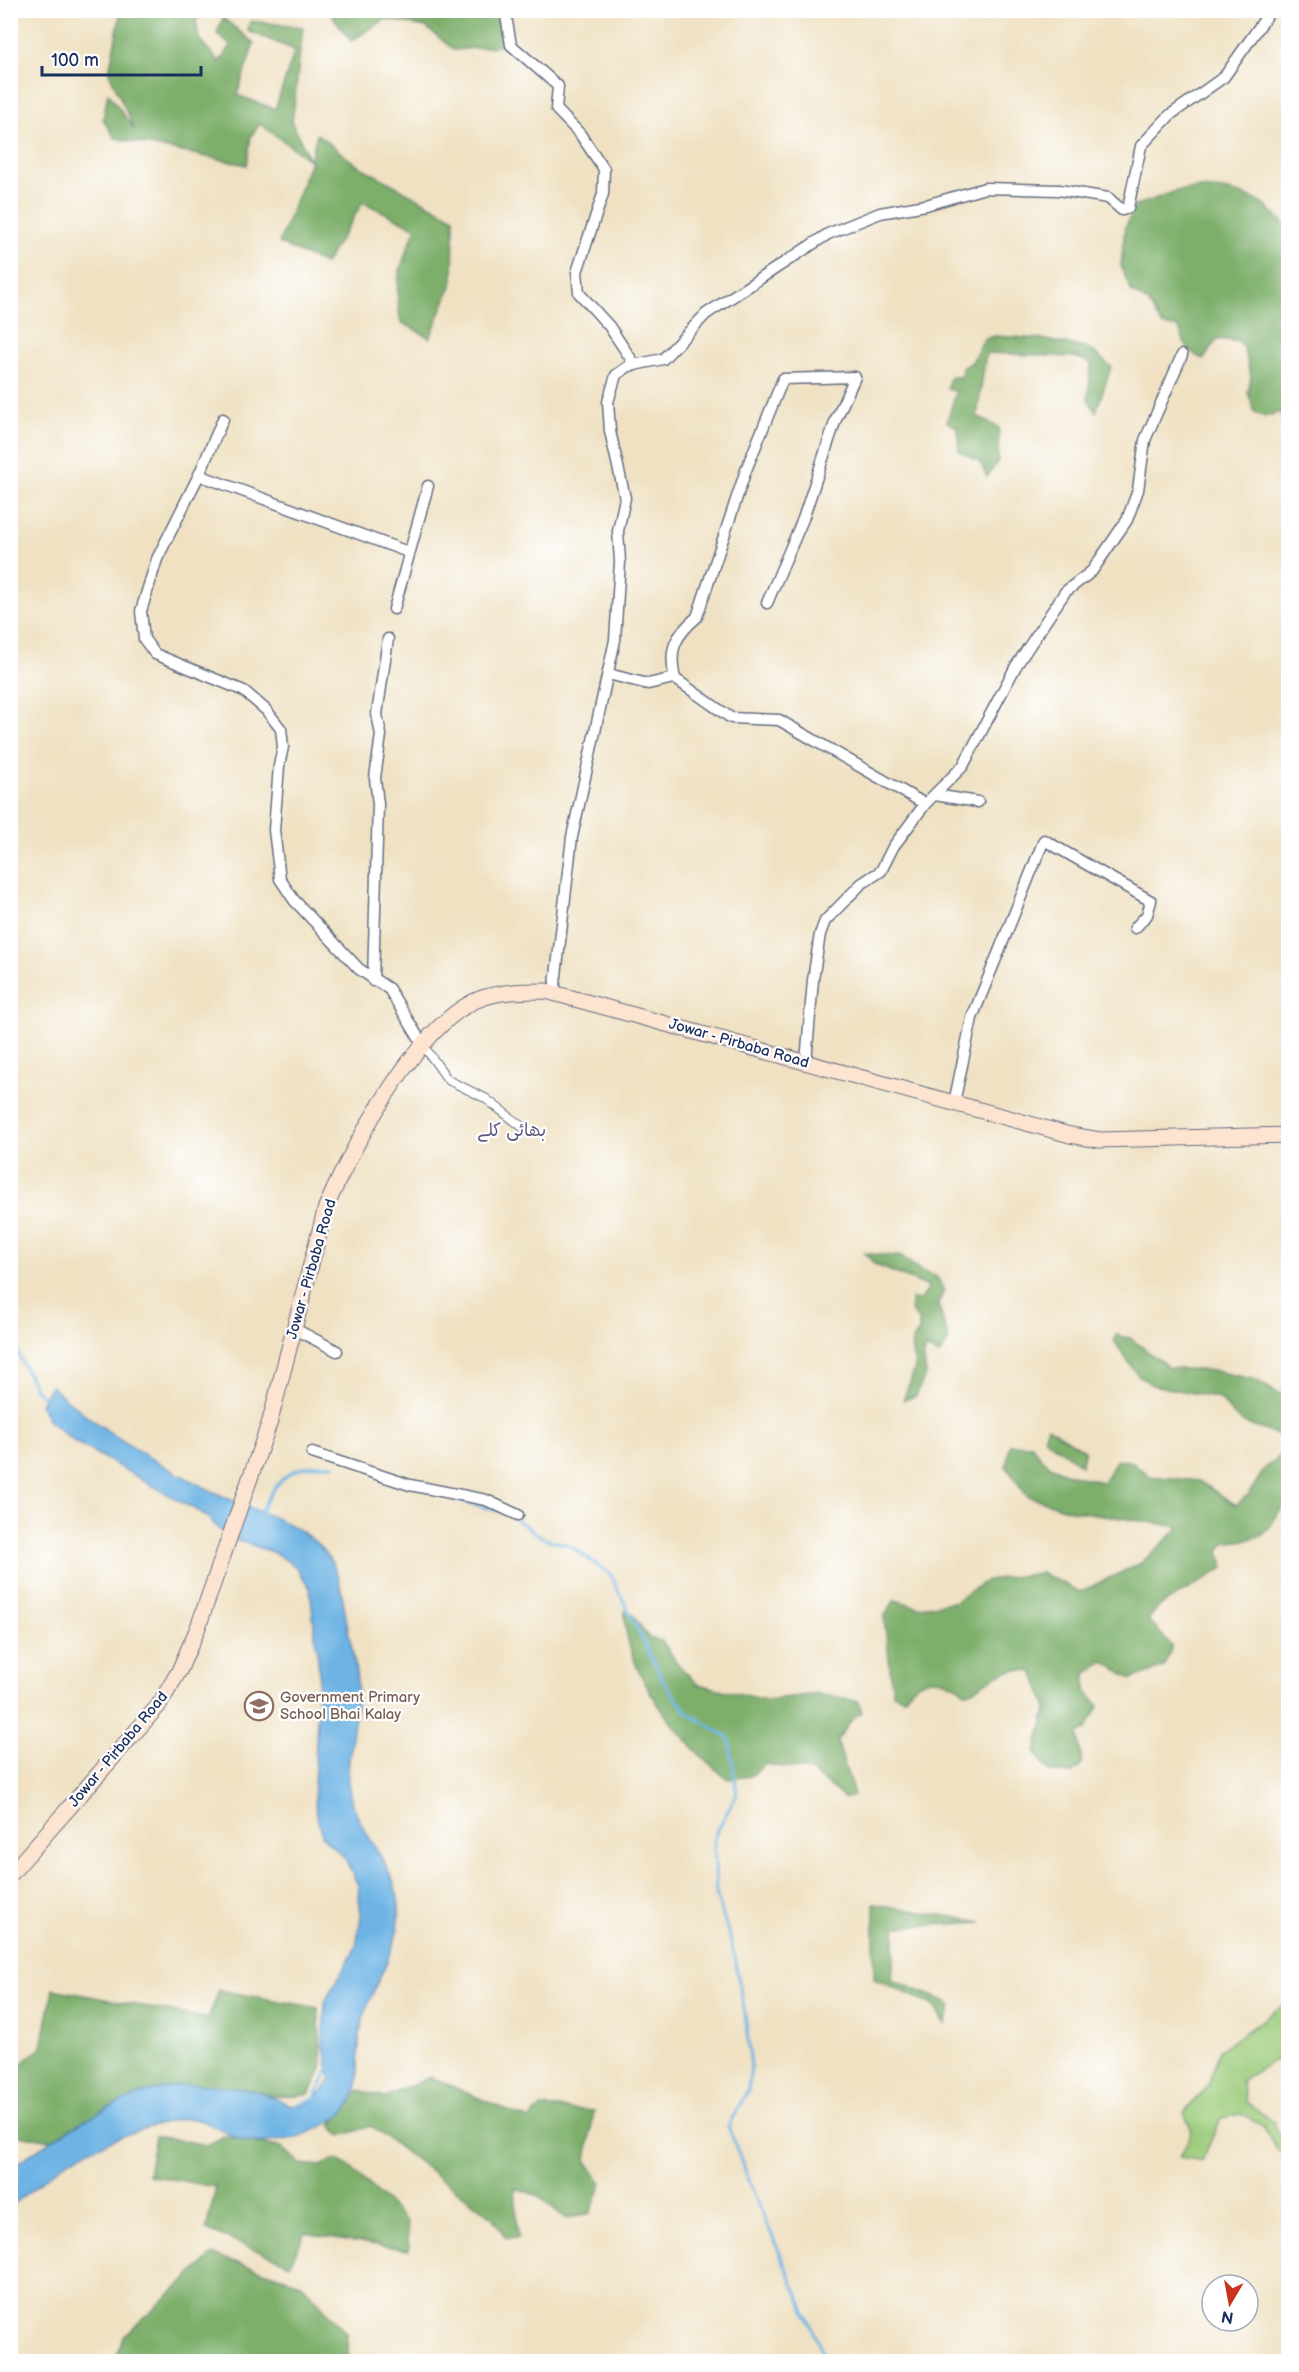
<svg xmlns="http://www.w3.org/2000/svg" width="1299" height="2372" font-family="'Balsamiq Sans','Playpen Sans Arabic',sans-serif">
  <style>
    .green { fill: #9ccb7a; stroke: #5c7d6c; stroke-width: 1.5 }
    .forest { fill: #7daf6a; stroke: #4c6f64; stroke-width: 1.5 }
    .water { fill: #6db4e4; stroke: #4472a1; stroke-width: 1.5 }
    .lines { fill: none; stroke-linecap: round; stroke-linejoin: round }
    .stream { stroke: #6db4e4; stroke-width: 3 }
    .pedestrian-casing { stroke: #656d81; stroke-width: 10 }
    .minor-casing { stroke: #656d81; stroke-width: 13 }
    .secondary-casing { stroke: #656d81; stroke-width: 17 }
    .pedestrian { stroke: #fff; stroke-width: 8 }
    .minor { stroke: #fff; stroke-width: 10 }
    .secondary { stroke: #fde4d1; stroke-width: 15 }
    .labels { text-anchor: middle; stroke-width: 4.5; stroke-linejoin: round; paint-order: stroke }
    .street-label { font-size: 15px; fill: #1b2f5e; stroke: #fff }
    .education-label { font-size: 15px; fill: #785e54; stroke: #fff; text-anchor: start }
    .quarter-label { font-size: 18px; fill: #5e5b82; stroke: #fff }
  </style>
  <rect width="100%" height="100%" fill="#fff"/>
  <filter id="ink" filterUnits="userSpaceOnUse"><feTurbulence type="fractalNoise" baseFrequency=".0167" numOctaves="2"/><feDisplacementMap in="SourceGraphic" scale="12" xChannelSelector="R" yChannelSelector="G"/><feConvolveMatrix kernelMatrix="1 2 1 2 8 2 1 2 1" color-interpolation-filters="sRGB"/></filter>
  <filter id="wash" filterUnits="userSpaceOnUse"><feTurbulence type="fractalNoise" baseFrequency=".008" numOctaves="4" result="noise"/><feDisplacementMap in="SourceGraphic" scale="24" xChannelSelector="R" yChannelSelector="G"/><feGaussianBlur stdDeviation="1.35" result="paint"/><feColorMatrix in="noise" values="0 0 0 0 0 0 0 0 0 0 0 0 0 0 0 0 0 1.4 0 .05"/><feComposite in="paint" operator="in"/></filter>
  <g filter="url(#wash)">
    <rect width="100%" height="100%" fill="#efe1c2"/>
    <path class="green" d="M1288,2002V2053L1241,2080L1246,2102L1274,2122L1277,2132L1288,2145V2174L1284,2171L1286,2154L1277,2150L1263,2126L1241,2114L1221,2118L1202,2161L1180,2157L1192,2132L1184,2113L1208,2085L1220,2050Z"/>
    <g class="forest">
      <path d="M121,11H210L196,20L199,39L219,62L231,46L217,34L223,18L254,43L237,95L275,109L295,50L248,31L250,21L303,27L292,123L310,160L317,134L357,165L454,218L453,281L430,338L401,322C392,279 401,266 416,228L363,202L325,264L279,243L311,161L260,124L251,136L247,165L115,138L103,119L108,93L135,130L109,73Z"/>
      <path d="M329,11H500L508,45L454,50L426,27L385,19L351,41Z"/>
      <path d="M1199,188C1221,189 1251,193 1268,208C1276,214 1282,222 1288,229V424L1279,412L1265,417L1255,413L1248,393L1251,376L1243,345L1235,341L1217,339L1204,359C1188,354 1184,343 1179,328L1162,325L1148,302L1131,291L1121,266L1125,228L1135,206L1176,191Z"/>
      <path d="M995,336L1042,339L1090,349L1111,367L1096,412L1088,399L1091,363L1075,357L986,353L977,416L999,428L998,461L987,477L979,461L959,451L957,427L947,422L956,392L947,388L950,377H961L962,368L972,362L984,339Z"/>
      <path d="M864,1253L902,1257L921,1271L937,1277L944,1291L938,1304L949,1340L939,1355L926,1348L923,1353L926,1374L916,1396L903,1400L915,1369L912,1341L919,1331V1321L911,1310V1299L921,1300L929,1287L876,1265Z"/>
      <path d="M1116,1335L1130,1338L1170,1368L1216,1371L1256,1380L1275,1392L1288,1395V1445C1277,1429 1258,1431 1243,1422C1233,1417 1226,1407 1220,1398L1152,1385L1137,1374L1114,1341Z"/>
      <path d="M1048,1427L1085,1451L1081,1465L1044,1438Z"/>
      <path d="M1010,1445H1032C1046,1473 1074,1476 1103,1482L1117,1459L1133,1462L1150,1476L1199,1481L1236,1505L1249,1494L1265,1468L1288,1449V1502C1277,1510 1275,1524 1265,1532C1255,1541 1236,1541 1224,1543L1219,1552L1224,1568L1158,1607L1148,1620L1172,1646L1164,1667L1132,1679L1103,1661L1086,1674V1691L1099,1706L1086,1729L1078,1734L1082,1765L1071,1774L1050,1772L1035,1752L1047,1707L1033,1672C1007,1663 989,1682 966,1693C942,1675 923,1672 904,1698L893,1694L884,1617L895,1600L918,1607L954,1602L987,1580L1042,1573L1080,1592L1141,1563L1180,1527L1070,1510L1027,1496L1006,1466Z"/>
      <path d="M625,1611L631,1613L649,1638L662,1641L677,1663L697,1684L766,1700L817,1694L858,1701L862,1712L852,1719L837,1741L854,1795L844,1798L811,1771L765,1764L751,1776L728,1779C682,1745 622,1670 625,1611Z"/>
      <path d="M874,1904L982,1922L896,1927L892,1980L952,2004L945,2024L933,2005L874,1979Z"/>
      <path d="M53,1989L208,2019L219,1990L318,2008L322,2068L309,2094C279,2102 250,2089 219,2086C159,2079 100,2108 52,2140L11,2134V2072L42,2047Z"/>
      <path d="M431,2077L529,2120L541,2107L594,2111L586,2160L602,2183L590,2213L566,2219L537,2195L515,2188L518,2238H506L492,2217L371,2126L341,2136L331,2125L359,2090L385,2097Z"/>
      <path d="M155,2136L207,2145L224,2136L283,2148L300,2164L321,2166L336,2159L350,2167L407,2222L409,2250L305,2233L290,2264L206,2230L216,2187L148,2175Z"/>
      <path d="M213,2255L301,2283L346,2333L349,2361H115L123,2337Z"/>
    </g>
    <path class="water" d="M51,1386C101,1431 157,1465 218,1494C254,1512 298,1520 324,1551C342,1572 342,1598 347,1623C351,1649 359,1673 357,1699C355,1724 345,1767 349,1789C356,1836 403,1867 399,1919C395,1960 366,1993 360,2034C355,2063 366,2097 338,2117C310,2137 260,2152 228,2134C212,2126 200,2116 180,2119C148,2125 88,2147 61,2166C44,2179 28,2193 11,2206V2167C73,2126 142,2075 221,2086C234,2088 249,2089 262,2093C282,2099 280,2105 305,2106L324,2090L331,2078L323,2045L325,2002L356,1947L361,1916L358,1885L345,1858L323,1837L316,1815L314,1786L319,1669L310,1588L296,1567L275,1553L237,1540L220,1530L205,1515L75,1442L49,1421L40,1404Z"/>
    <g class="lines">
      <g class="stream">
        <path d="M10,1337L35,1389L47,1400"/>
        <path d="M455,1499L498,1511"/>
        <path d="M258,1517C275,1480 291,1462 334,1465"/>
        <path d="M512,1517L545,1539L569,1545L610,1574L664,1683L688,1713L729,1738L737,1794L714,1837L716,1893L732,1945L745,2014L751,2067L748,2090L728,2126L755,2196L827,2362"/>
        <path d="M294,2107L315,2098L329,2068"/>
      </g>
    </g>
  </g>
  <g filter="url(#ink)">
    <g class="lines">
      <g class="pedestrian-casing">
        <path id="pedestrian" d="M423,1045L448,1080L485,1098L525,1129"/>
      </g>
      <g class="minor-casing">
        <g id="minor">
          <path d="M505,10L511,45L558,86L556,109L580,134L604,169L603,194L577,272L579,293L609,326L635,365"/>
          <path d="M223,419L199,475L157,559L141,611L144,639L155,654L244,691L266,710L281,729L283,747L279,766L274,830L280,879L294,900L359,969L389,989L423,1045"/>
          <path d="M199,475L408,552"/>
          <path d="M394,609L428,486"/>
          <path d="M608,674L648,684L674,678L731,718L779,720L925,804L893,847L881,871L861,884L825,921L820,934L813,980L806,1062"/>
          <path d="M675,679C668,649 675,636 697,617L746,470L783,379L855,377L836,419L803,519L767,603"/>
          <path d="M935,795L978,802"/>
          <path d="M925,804L963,766L1016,666L1065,592L1092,571L1127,520L1138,490L1145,440L1182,355"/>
          <path d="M373,981L378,804L375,778L381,735L377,714L388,639"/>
          <path d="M554,993L572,837L615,640L620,562L618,531L625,498L610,431L608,402L616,375L629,366L663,359L706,314L828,234L880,213L926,205L985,188L1059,190L1108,198L1122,210L1128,208L1141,146L1170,115L1224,77L1271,10"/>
          <path d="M954,1103L972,1018L1044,840L1151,901L1147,915L1135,928"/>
          <path d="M293,1328L337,1351"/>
          <path d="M312,1453L410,1485L486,1500L518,1515"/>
        </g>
      </g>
      <g class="secondary-casing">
        <path id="secondary" d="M10,1875L159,1705L179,1671L197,1630L270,1421L326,1207C352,1148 419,1020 482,998C503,991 524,991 546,991L1070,1135L1100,1140L1288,1135"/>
      </g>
      <use href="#pedestrian" class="pedestrian"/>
      <use href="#minor" class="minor"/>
      <use href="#secondary" class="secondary"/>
    </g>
  </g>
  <defs>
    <g id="school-ring" transform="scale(1.5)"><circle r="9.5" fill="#fff" stroke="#8d6e63" stroke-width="1.5"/><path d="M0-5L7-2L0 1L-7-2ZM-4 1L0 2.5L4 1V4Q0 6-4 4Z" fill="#8d6e63"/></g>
  </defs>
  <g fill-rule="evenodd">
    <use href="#school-ring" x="259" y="1706"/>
  </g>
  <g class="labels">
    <g class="street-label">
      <text transform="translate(739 1043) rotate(16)" y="5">Jowar - Pirbaba Road</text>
      <text transform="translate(311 1269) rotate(-74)" y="5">Jowar - Pirbaba Road</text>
      <text transform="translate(118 1749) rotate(-50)" y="5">Jowar - Pirbaba Road</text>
    </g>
    <g class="education-label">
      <text x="280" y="1702">Government Primary<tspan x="280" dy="17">School Bhai Kalay</tspan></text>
    </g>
    <g class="quarter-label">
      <text x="512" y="1136">بھائی كلے</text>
    </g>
  </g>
  <rect width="1299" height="2372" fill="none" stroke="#fff" stroke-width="36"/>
  <g transform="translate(1230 2303) rotate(190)"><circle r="28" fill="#ffffff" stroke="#a4acbf" stroke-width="1.5"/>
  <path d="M0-4.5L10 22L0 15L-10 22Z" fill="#c8321e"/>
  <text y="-9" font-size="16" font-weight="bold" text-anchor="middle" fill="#1b2f5e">N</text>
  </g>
  <path d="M42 66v9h159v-9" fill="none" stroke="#1b2f5e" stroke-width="3"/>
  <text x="51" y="66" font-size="18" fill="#1b2f5e" stroke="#ffffff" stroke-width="4.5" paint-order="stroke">100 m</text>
</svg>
